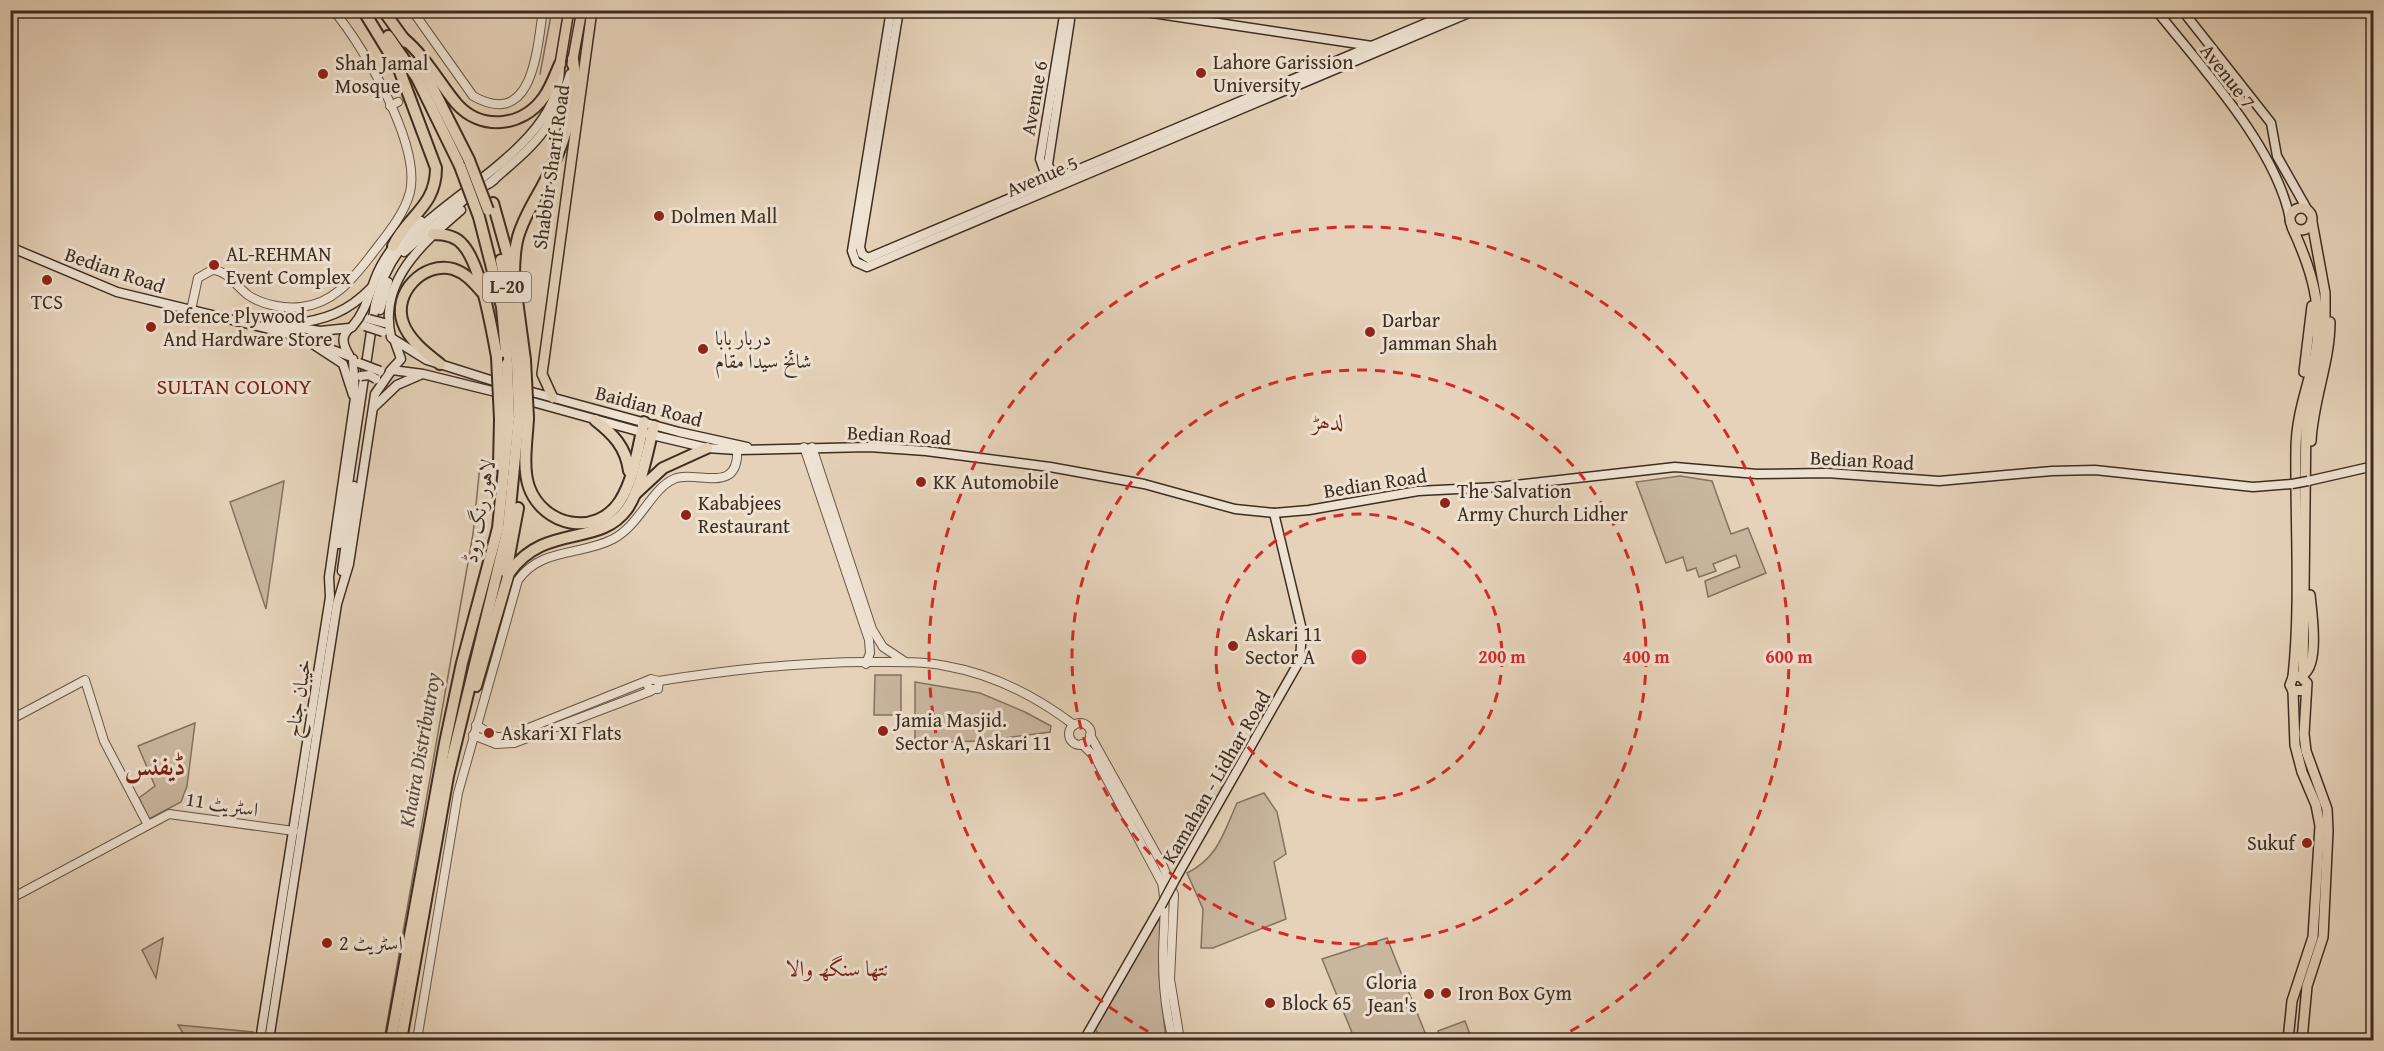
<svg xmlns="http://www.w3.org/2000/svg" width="2384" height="1051" font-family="'Gentium Book Plus',Amiri,serif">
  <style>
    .green { fill: #c9b69f; stroke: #847260; stroke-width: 1.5 }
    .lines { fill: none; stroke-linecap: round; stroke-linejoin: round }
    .stream { stroke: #806e5d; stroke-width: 1.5 }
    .tertiary-tunnel { stroke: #c4b19a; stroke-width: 8; stroke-dasharray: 8 4; stroke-linecap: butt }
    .tertiary-casing { stroke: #685646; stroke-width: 10 }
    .secondary-casing { stroke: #3e2d20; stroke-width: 11 }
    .primary-casing { stroke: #3e2d20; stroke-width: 12 }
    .motorway-casing { stroke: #3e2d20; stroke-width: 14 }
    .tertiary { stroke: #eee2d2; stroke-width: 8 }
    .secondary { stroke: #eee2d2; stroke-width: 8 }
    .primary { stroke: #e5d2b9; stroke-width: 9 }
    .motorway { stroke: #e5d2b9; stroke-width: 10 }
    .secondary-bridge-casing { stroke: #3e2d20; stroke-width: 11; stroke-linecap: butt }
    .motorway-bridge-casing { stroke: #3e2d20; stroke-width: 14; stroke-linecap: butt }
    .secondary-bridge { stroke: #eee2d2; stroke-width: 8 }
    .motorway-bridge { stroke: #e5d2b9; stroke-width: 10 }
    .ring { fill: none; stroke: #d62828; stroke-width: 3; stroke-dasharray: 10 8 }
    .poi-dot { fill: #8f2418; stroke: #eee2d2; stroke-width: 2 }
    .labels { text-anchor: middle; stroke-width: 6; stroke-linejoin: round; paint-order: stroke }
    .shield { fill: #eee2d2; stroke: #736355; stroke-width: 1.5 }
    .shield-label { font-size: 18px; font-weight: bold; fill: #3e2d20 }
    .poi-label { font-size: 20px; fill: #3e2d20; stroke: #eee2d2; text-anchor: start }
    .street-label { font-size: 20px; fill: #3e2d20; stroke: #eee2d2 }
    .water-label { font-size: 21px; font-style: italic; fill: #5a4839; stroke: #eee2d2 }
    .quarter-label { font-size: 22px; fill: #7a1f14; stroke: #eee2d2 }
    .district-label { font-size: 26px; font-weight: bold; fill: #7a1f14; stroke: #eee2d2 }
    .centre { fill: #d62828; stroke: #eee2d2; stroke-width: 3 }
    .ring-label { font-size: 18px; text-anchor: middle; font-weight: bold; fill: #d62828; stroke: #eee2d2; stroke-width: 6; stroke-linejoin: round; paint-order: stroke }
  </style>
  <rect width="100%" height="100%" fill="#e5d2b9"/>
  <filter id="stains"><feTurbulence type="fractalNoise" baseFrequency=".00333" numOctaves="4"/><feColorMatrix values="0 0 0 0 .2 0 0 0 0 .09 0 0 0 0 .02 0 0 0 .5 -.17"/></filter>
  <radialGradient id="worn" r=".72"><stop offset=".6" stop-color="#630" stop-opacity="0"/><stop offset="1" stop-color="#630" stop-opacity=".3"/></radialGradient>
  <g class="green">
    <path d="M1680,476L1712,481L1731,534L1748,528L1766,573L1708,597L1705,581L1740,567L1736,555L1713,564L1716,571L1699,577L1696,568L1687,571L1683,557L1666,563L1636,482Z"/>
    <path d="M284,481L266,609L230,502Z"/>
    <path d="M875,675H901V715H874Z"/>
    <path d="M915,682L980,693L1025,712L1051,726L1050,732L981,741L915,743Z"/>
    <path d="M195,723L187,786L181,802L149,819L139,798L155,786L138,746Z"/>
    <path d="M1264,793L1277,812L1286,854L1274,862L1286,919L1213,948H1201L1203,909L1187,873C1218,858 1224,832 1237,803Z"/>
    <path d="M1162,910L1159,975L1166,1040H1102L1095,1029Z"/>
    <path d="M163,938L156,978L142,950Z"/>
    <path d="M1387,938L1428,1040H1355L1322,959Z"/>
    <path d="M1465,1021L1472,1040H1441L1438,1031Z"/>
    <path d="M178,1025L253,1032L250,1040H187Z"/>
  </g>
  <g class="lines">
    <g class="stream">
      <path d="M540,74L552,10"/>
      <path d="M384,1040L473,534L480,465"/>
    </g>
    <path class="tertiary-tunnel" d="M398,102L426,86"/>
    <g class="tertiary-casing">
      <g id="tertiary">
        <path d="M412,10L473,96C533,130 537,50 543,10"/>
        <path d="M390,106L398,102"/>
        <path d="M191,310L198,278L212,270C227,270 236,286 248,295C262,305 285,309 301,307C332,304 351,281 369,258C384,238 404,216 410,192C421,145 364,46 333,10"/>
        <path d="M804,447L869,640L870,653L866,664"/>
        <path d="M812,447L872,629L883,647L904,661"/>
        <path d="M659,681L658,689H649L647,683L651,679L659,681C728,670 798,662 868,662C894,662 921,661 946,666C992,674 1037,697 1074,725"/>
        <path d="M10,720L85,680L104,741L148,825"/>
        <circle cx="1080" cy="734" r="11"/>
        <path d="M476,725L496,737H506L649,680"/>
        <path d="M473,735L496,744L514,743L651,691"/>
        <path d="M1090,735L1163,866L1174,895L1170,979L1180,1040"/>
        <path d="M1082,744L1095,757L1162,883C1167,907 1163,932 1163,957C1163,985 1166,1014 1173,1040"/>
        <path d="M10,899L169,814L294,831"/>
        <path d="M417,1040L458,793L518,580C542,547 581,556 613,539C640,525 651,489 674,479C696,469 741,498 737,446"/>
      </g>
    </g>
    <g class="secondary-casing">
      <g id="secondary">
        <path d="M891,10L852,251L856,262L867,267L1476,10"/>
        <path d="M899,10L860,247L862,254L868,258L1457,10"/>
        <path d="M1132,10L1372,46"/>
        <path d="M2156,10C2202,68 2276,147 2290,219"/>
        <path d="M2182,10L2271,123L2277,156L2307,209"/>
        <path d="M490,183C535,143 551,134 570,74"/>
        <path d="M1055,184L1048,164L1070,20"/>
        <path d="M1050,187L1040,159L1065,10"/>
        <path d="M10,247L117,292L286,333L349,356"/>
        <path d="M404,252L465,199L494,180"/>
        <path d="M380,310L388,282"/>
        <path d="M268,323L320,331L349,328"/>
        <path d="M292,324C325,320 348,312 371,288"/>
        <path d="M352,327C367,310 369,292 378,272C388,250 402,236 421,221"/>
        <path d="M391,337C378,281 423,243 461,210"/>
        <path d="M393,339L427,360L503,384"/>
        <path d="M314,345L343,364L353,395"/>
        <path d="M349,355C343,345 340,336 350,328"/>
        <path d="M392,370L423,374L504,394"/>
        <path d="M390,371L401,359L395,342"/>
        <path d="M521,389L679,432L747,447"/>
        <path d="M522,399L652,435L707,448L737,450L869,447L926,451L1050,467L1144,484L1235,509L1274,513L1309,510L1418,491L1498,487L1675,467L1757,474L1827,473L1939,481L2052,471L2095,470L2253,487L2292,484"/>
        <path d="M374,407L397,385L420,375"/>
        <path d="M2308,481L2374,466"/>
        <path d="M339,544L375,305C380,284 388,264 402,247C445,193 559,146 560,68"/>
        <path d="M342,571L354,486"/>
        <path d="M1176,878L1300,660L1302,630L1274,513"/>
        <path d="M260,1040L330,597L329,577L355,398L353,359"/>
        <path d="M269,1040L337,604L349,564L375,394L391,371"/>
        <path d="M1084,1040L1161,906"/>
      </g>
    </g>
    <g class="primary-casing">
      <g id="primary">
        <path d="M560,64L569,10"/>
        <path d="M572,64L582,10"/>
        <circle cx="2301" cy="219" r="11"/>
        <path d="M2292,227C2311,268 2324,308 2315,355C2308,386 2296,416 2296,449C2295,525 2301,601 2293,677"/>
        <path d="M2304,372L2312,306"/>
        <path d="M553,398L542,374L592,10"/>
        <path d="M2311,441C2313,400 2330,362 2330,322"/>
        <path d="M2304,674C2319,663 2312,614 2310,595"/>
        <path d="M2303,677L2306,416L2321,360L2325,317V293L2312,222"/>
        <path d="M2288,1040L2292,1001L2313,937L2320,826L2316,805L2302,772L2295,745L2293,691"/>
        <path d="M2302,1040L2307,986L2323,937L2328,831L2327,809L2306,751L2304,734L2307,683L2300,676L2293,677L2290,685L2293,691L2305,690"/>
      </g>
    </g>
    <g class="motorway-casing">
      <g id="motorway">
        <path d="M363,10L399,69L436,168C436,207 407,216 393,246"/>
        <path d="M383,10L406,42"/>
        <path d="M388,36L417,78L460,166"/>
        <path d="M403,38C425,56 438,81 456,103C480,131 522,128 544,97C551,87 555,75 560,64"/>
        <path d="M421,65L469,160"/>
        <path d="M493,203L514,278L525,360"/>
        <path d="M479,217L502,307L507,364"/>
        <path d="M433,234C444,234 456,236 463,245C481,265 492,330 497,357"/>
        <path d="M501,260L510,306L517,364"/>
        <path d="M514,278C514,264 514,251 518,237C523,219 533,203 542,187C562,150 580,102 573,59"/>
        <path d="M440,364C426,353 409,340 403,323C392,293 424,261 453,269C466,273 474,283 482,292"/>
        <path d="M528,418C527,440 522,467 529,487C543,526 596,538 620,501C634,479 638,447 644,422"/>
        <path d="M595,420C613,434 626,447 629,471"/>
        <path d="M499,465L500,419"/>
        <path d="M635,494L663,468L707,448"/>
        <path d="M506,572L518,508"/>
        <path d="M476,686L509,573C545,522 599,548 627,509C642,487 647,451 654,426"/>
        <path d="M391,1040L445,743L462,663L498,528L509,418"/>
        <path d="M401,1040L448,776L508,528L519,416"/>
      </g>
    </g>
    <use href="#tertiary" class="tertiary"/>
    <use href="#secondary" class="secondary"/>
    <use href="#primary" class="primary"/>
    <use href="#motorway" class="motorway"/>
    <g class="secondary-bridge-casing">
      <g id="secondary-bridge">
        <path d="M369,319L384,323"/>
        <path d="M365,326L383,332"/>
        <path d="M359,363L380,371"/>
        <path d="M361,376L369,375L376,379"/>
        <path d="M2292,484L2308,481"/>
        <path d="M1161,906L1176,878"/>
      </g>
    </g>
    <g class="motorway-bridge-casing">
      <g id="motorway-bridge">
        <path d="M469,160L488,210"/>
        <path d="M460,166L479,217"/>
        <path d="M497,357L500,419"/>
        <path d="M525,360L528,418"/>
        <path d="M507,364L509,418"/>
        <path d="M517,364L519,416"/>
      </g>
    </g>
    <use href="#secondary-bridge" class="secondary-bridge"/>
    <use href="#motorway-bridge" class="motorway-bridge"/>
  </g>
  <g class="ring">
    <circle cx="1359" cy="657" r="143"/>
    <circle cx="1359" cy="657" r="287"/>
    <path d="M1164 1040A430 430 0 1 1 1554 1040"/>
  </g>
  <g class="poi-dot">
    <circle cx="1201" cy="73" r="6"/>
    <circle cx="323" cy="74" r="6"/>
    <circle cx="659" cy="216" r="6"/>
    <circle cx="214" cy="265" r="6"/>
    <circle cx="47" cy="280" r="6"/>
    <circle cx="151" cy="327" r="6"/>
    <circle cx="1370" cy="332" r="6"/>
    <circle cx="703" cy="349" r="6"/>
    <circle cx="921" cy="482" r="6"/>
    <circle cx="1445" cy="503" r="6"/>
    <circle cx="686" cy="515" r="6"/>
    <circle cx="1233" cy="646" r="6"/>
    <circle cx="883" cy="731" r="6"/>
    <circle cx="489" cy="733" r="6"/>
    <circle cx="2307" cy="843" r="6"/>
    <circle cx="327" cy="943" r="6"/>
    <circle cx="1446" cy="993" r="6"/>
    <circle cx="1429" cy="994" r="6"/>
    <circle cx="1270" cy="1003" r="6"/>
  </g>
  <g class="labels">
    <rect class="shield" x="483" y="272" width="48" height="30" rx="4.5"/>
    <g class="shield-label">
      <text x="507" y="293">L-20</text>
    </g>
    <g class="poi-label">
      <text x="1213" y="69">Lahore Garission<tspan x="1213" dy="23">University</tspan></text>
      <text x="335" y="70">Shah Jamal<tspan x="335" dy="23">Mosque</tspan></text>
      <text x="671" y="223">Dolmen Mall</text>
      <text x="226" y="261">AL-REHMAN<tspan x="226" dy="23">Event Complex</tspan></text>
      <text x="47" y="309" text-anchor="middle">TCS</text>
      <text x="163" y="323">Defence Plywood<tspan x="163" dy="23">And Hardware Store</tspan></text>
      <text x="1382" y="327">Darbar<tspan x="1382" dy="23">Jamman Shah</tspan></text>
      <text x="715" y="345">دربار بابا<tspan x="715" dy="23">شائخ سیدا مقام</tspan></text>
      <text x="933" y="489">KK Automobile</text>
      <text x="1457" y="498">The Salvation<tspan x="1457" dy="23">Army Church Lidher</tspan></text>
      <text x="698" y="510">Kababjees<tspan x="698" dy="23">Restaurant</tspan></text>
      <text x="1245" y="641">Askari 11<tspan x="1245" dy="23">Sector A</tspan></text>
      <text x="895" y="727">Jamia Masjid.<tspan x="895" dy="23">Sector A, Askari 11</tspan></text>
      <text x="501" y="740">Askari XI Flats</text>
      <text x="2295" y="850" text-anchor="end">Sukuf</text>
      <text x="339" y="950">اسٹریٹ 2</text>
      <text x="1417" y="989" text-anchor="end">Gloria<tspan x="1417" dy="23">Jean's</tspan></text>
      <text x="1458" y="1000">Iron Box Gym</text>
      <text x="1282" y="1010">Block 65</text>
    </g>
    <g class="street-label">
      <text transform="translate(2228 76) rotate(52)" y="7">Avenue 7</text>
      <text transform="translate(1034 98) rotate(-80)" y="7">Avenue 6</text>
      <text transform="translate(551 167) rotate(-82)" y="7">Shabbir Sharif Road</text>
      <text transform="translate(1042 176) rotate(-23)" y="7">Avenue 5</text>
      <text transform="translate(115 270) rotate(19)" y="7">Bedian Road</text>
      <text transform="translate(649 406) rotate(15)" y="7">Baidian Road</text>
      <text transform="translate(899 435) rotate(3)" y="7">Bedian Road</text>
      <text transform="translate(1862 460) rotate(3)" y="7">Bedian Road</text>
      <text transform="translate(1375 483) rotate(-9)" y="7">Bedian Road</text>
      <text transform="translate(479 511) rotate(-80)" y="7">لاہور رنگ روڈ</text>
      <text transform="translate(298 698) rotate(-81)" y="7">خیبان جناح</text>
      <text transform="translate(1216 777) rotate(-60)" y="7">Kamahan - Lidhar Road</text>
      <text transform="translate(222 804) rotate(9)" y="7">اسٹریٹ 11</text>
    </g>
    <g class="water-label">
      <text transform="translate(420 750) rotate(-80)" y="7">Khaira Distributroy</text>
    </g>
    <g class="quarter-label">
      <text x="234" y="394">SULTAN COLONY</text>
      <text x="1328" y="429">لدھڑ</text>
      <text x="837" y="976">نتھا سنگھ والا</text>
    </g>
    <g class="district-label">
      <text x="155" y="775">ڈیفنس</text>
    </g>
  </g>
  <circle cx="1359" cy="657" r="9" class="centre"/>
  <g class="ring-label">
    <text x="1502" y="663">200 m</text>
    <text x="1646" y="663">400 m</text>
    <text x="1789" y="663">600 m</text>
  </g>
  <rect width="2384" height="1051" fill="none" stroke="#e5d2b9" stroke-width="36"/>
  <rect x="12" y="12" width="2360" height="1027" fill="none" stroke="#3e2d20" stroke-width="3"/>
  <rect x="18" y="18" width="2348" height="1015" fill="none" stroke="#3e2d20" stroke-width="1.5"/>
  <rect width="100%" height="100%" filter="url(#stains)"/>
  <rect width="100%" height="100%" fill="url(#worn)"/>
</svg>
